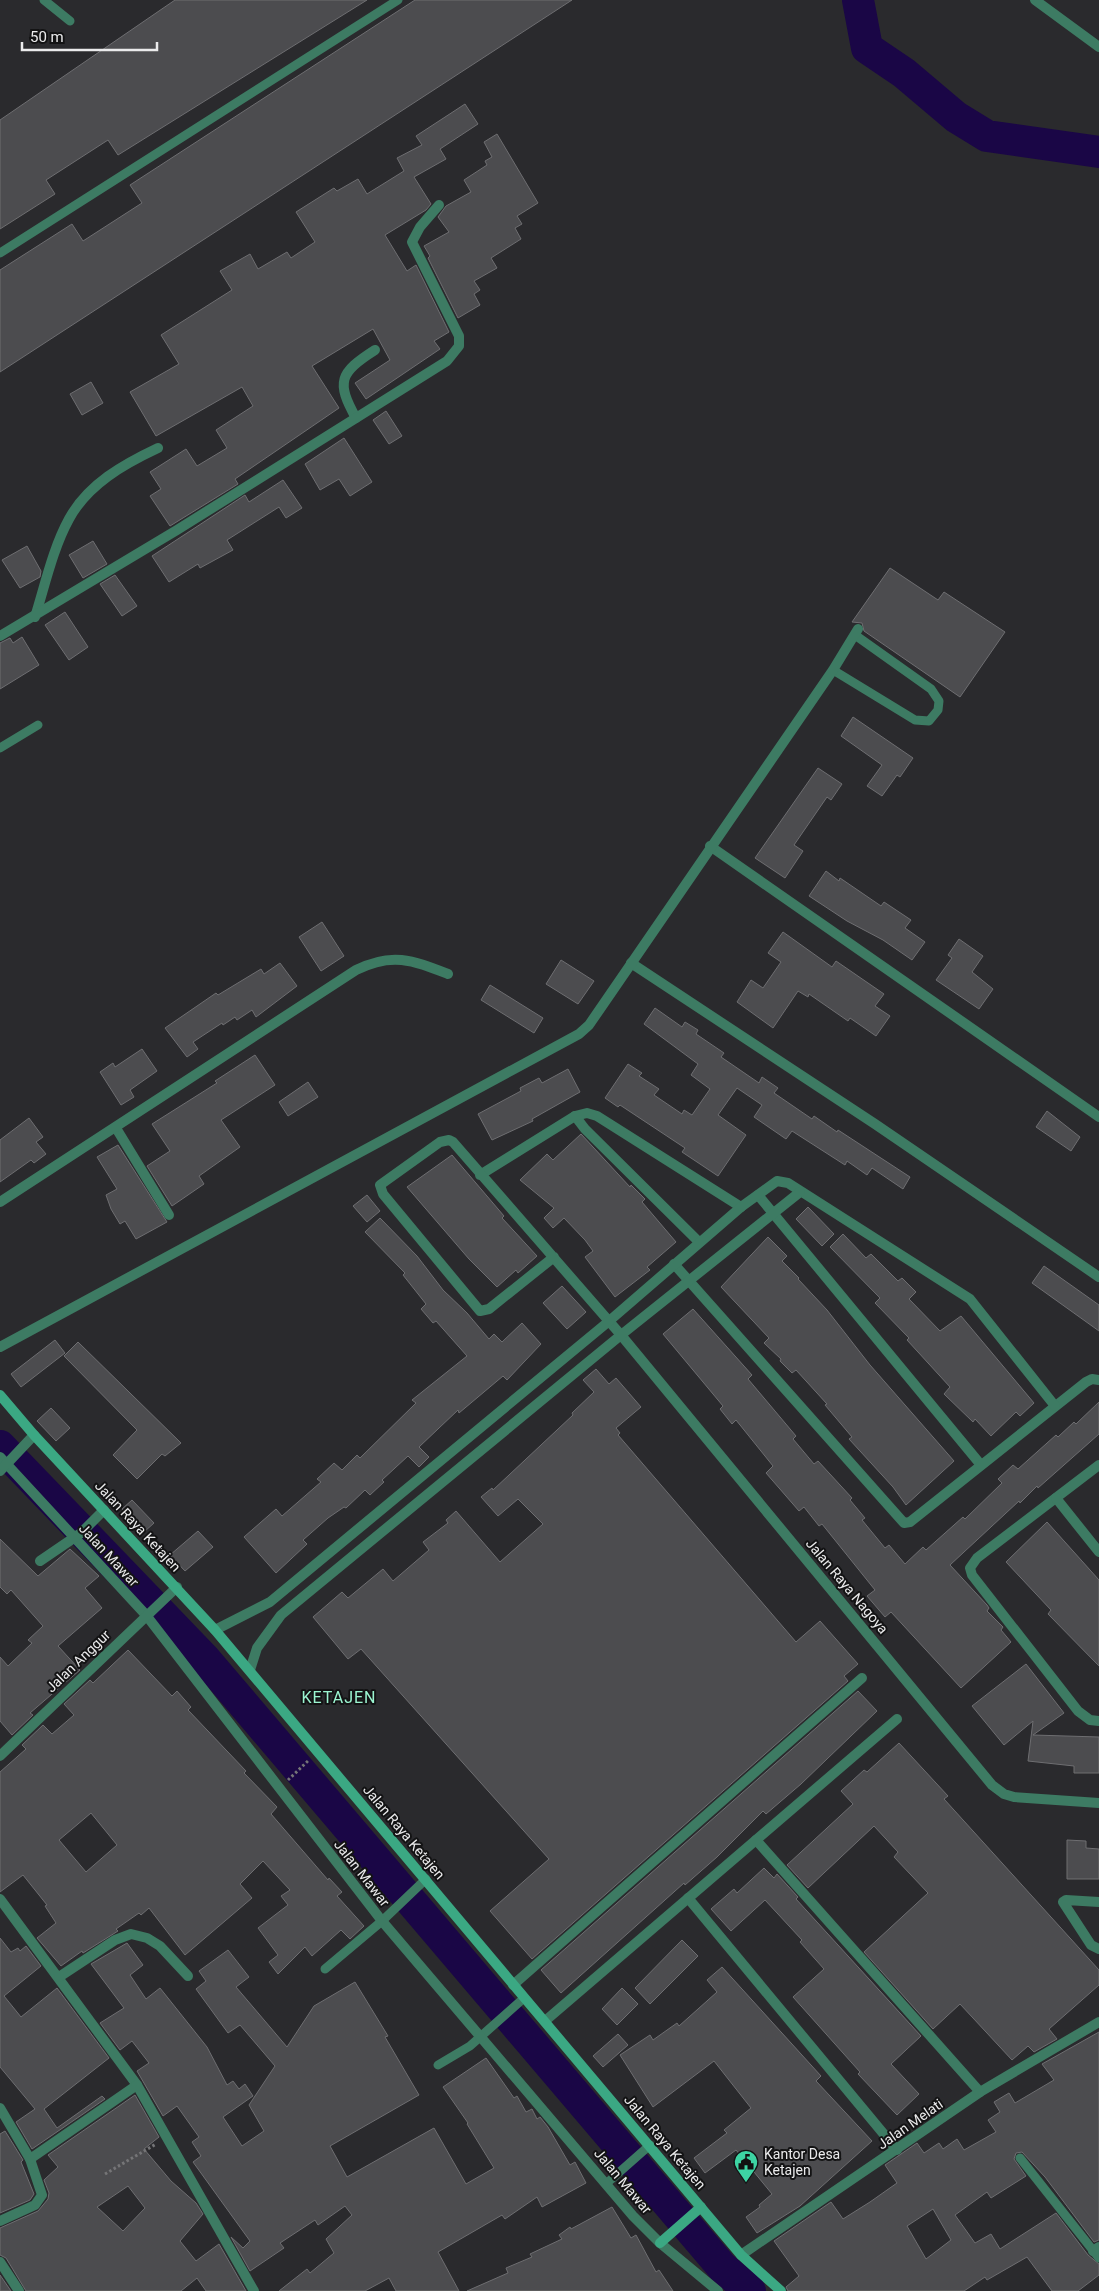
<svg xmlns="http://www.w3.org/2000/svg" width="1099" height="2291" font-family="Roboto,sans-serif">
  <style>
    .lines { fill: none; stroke-linecap: round; stroke-linejoin: round }
    .river { stroke: #1a0646; stroke-width: 32 }
    .building { fill: #4c4c4f; stroke: #6e6e71; fill-rule: evenodd }
    .path { stroke: #757577; stroke-width: 3; stroke-dasharray: 2.5 2.5; stroke-linecap: butt }
    .lane { stroke: #3d7b63; stroke-width: 9 }
    .street { stroke: #3d7b63; stroke-width: 10 }
    .secondary { stroke: #3ba883; stroke-width: 10 }
    .labels { text-anchor: middle; stroke-width: 4; stroke-linejoin: round; paint-order: stroke }
    .street-label { font-size: 14px; fill: #ebebec; stroke: #131314 }
    .poi-label { font-size: 14px; fill: #ebebec; stroke: #131314; text-anchor: start }
    .quarter-label { font-size: 16px; letter-spacing: 1px; fill: #9bf4d0; stroke: #131314 }
  </style>
  <rect width="100%" height="100%" fill="#2a2a2d"/>
  <g class="lines">
    <g class="river">
      <path d="M858,0L867,48L904,73L956,117L987,136L1099,152"/>
      <path d="M0,1446L205,1659L722,2267L750,2291"/>
    </g>
  </g>
  <g class="building">
    <path d="M175,0H367L118,155L108,140L46,180L55,194L0,229V120Z"/>
    <path d="M415,0H572L0,372V270L72,224L83,241L142,203L130,185Z"/>
    <path d="M465,104L478,124L440,149L446,159L414,177L431,204L426,210L385,235L407,271L416,265L449,332L434,341L440,349L366,399L355,383L390,360L373,329L312,366L339,408L235,479L238,484L170,526L150,496L161,489L150,472L186,449L197,466L227,448L216,430L253,406L242,387L156,436L130,392L179,364L161,335L232,290L220,271L250,254L258,269L287,252L291,258L315,242L296,212L334,188L337,191L358,179L367,194L404,171L397,158L422,145L416,136Z"/>
    <path d="M497,134L538,203L517,216L522,224L515,228L521,239L491,258L497,268L474,281L480,290L474,294L480,305L458,318L428,258L430,256L424,246L449,232L438,217L446,206L471,192L464,180L487,165L485,161L492,157L484,142Z"/>
    <path d="M91,382L103,403L82,415L70,394Z"/>
    <path d="M386,411L402,436L389,444L373,420Z"/>
    <path d="M344,438L372,482L350,496L339,479L320,490L305,464Z"/>
    <path d="M283,480L302,508L286,518L279,507L227,540L233,550L200,568L198,564L169,582L152,556L245,495L249,502Z"/>
    <path d="M93,541L107,564L83,578L69,555Z"/>
    <path d="M27,546L41,571L40,577L20,588L2,560Z"/>
    <path d="M890,568L938,600L944,592L1005,632L960,697L864,631L862,623L852,622Z"/>
    <path d="M115,575L137,606L122,616L100,584Z"/>
    <path d="M65,612L88,647L69,660L45,625Z"/>
    <path d="M22,637L39,665L0,689V643L10,638L13,643Z"/>
    <path d="M853,717L913,758L900,777L897,775L882,796L867,786L882,765L841,736Z"/>
    <path d="M818,768L842,784L831,800L827,797L794,845L803,851L785,878L755,858Z"/>
    <path d="M826,871L839,881L840,878L881,906L884,902L911,920L905,928L925,942L912,960L883,940L847,921L809,896Z"/>
    <path d="M322,922L344,956L321,971L299,937Z"/>
    <path d="M783,932L832,967L836,961L884,994L875,1006L890,1016L876,1036L850,1018L848,1021L809,994L808,997L798,991L773,1028L737,1002L751,980L763,988L781,962L768,953Z"/>
    <path d="M959,939L983,956L972,972L993,989L979,1009L936,980L952,958L948,955Z"/>
    <path d="M561,960L594,981L578,1004L546,984Z"/>
    <path d="M280,963L297,986L256,1017L252,1010L237,1020L235,1017L223,1025L222,1023L193,1042L198,1049L187,1057L165,1028L216,993L218,995L261,969L264,974Z"/>
    <path d="M490,985L543,1018L534,1033L481,1000Z"/>
    <path d="M655,1008L682,1027L685,1022L698,1030L696,1034L724,1053L721,1057L759,1083L762,1077L778,1088L774,1093L812,1119L814,1116L837,1132L838,1130L910,1177L903,1189L872,1168L867,1175L847,1161L845,1165L792,1131L786,1139L754,1117L762,1105L737,1088L718,1115L746,1135L718,1176L682,1152L685,1148L620,1105L618,1107L605,1098L628,1064L642,1073L639,1076L659,1089L654,1095L682,1114L684,1110L692,1115L710,1089L691,1075L698,1064L644,1024Z"/>
    <path d="M142,1049L157,1071L130,1090L134,1097L121,1105L100,1072L113,1063L115,1067Z"/>
    <path d="M255,1055L275,1085L221,1120L240,1147L199,1176L204,1184L172,1206L147,1166L170,1151L152,1124L217,1083L215,1081Z"/>
    <path d="M568,1069L580,1092L532,1119L533,1121L492,1140L478,1114L521,1091L520,1088L539,1078L542,1083Z"/>
    <path d="M308,1082L318,1097L288,1116L279,1102Z"/>
    <path d="M1047,1111L1080,1137L1071,1151L1036,1127Z"/>
    <path d="M29,1118L43,1137L36,1142L46,1154L34,1163L31,1160L0,1182V1140Z"/>
    <path d="M581,1134L630,1187L631,1185L645,1199L642,1202L676,1242L647,1267L650,1270L615,1297L585,1257L593,1251L585,1240L564,1218L553,1228L544,1218L554,1208L520,1180L547,1154L553,1160Z"/>
    <path d="M118,1145L167,1222L136,1239L125,1221L120,1224L111,1209L106,1195L117,1189L97,1157Z"/>
    <path d="M452,1155L504,1216L502,1218L537,1256L518,1273L516,1270L497,1287L469,1259L407,1187Z"/>
    <path d="M367,1195L380,1211L367,1222L353,1206Z"/>
    <path d="M808,1207L834,1234L822,1246L796,1219Z"/>
    <path d="M380,1218L417,1256L443,1290L467,1313L489,1339L494,1334L502,1342L522,1323L541,1344L507,1380L503,1376L459,1413L458,1410L419,1447L429,1457L419,1467L408,1456L382,1480L384,1482L370,1495L365,1490L346,1508L344,1507L328,1518L303,1540L307,1544L276,1573L244,1537L276,1509L282,1516L321,1482L317,1479L334,1463L342,1470L357,1455L360,1458L416,1403L412,1400L467,1356L436,1321L433,1323L421,1309L426,1304L403,1275L405,1273L365,1232Z"/>
    <path d="M843,1234L866,1258L871,1254L898,1281L902,1278L916,1292L909,1299L940,1331L961,1316L1034,1403L1020,1416L1016,1412L991,1436L975,1419L973,1422L944,1394L950,1387L907,1340L909,1338L875,1303L880,1298L830,1247Z"/>
    <path d="M768,1237L787,1256L782,1261L799,1278L798,1279L827,1310L870,1365L954,1461L906,1505L893,1487L849,1439L852,1437L825,1405L827,1404L796,1370L792,1373L780,1361L781,1359L764,1343L769,1338L721,1287Z"/>
    <path d="M1044,1266L1099,1305V1331L1032,1283Z"/>
    <path d="M562,1286L586,1312L567,1329L543,1303Z"/>
    <path d="M693,1309L752,1375L748,1379L796,1436L793,1439L814,1464L818,1461L852,1498L850,1500L865,1518L862,1520L885,1548L889,1545L905,1564L923,1547L926,1550L963,1517L965,1519L1002,1483L998,1479L1013,1465L1018,1469L1056,1435L1058,1437L1074,1422L1076,1424L1099,1402V1434L1038,1488L1037,1486L1020,1503L1019,1501L950,1565L987,1605L989,1608L987,1611L1003,1627L1001,1630L1011,1642L961,1688L891,1612L885,1617L867,1596L875,1590L822,1524L819,1526L804,1507L799,1511L766,1473L773,1466L736,1420L732,1424L720,1409L723,1406L663,1334Z"/>
    <path d="M55,1340L65,1353L21,1387L11,1374Z"/>
    <path d="M78,1342L181,1443L165,1456L162,1454L137,1479L113,1455L137,1430L64,1356Z"/>
    <path d="M596,1369L609,1384L616,1378L641,1407L616,1428L620,1433L618,1435L796,1642L820,1621L858,1664L844,1676L848,1681L532,1959L490,1911L549,1859L361,1649L348,1659L313,1617L342,1592L348,1598L383,1569L393,1581L429,1550L423,1542L448,1523L446,1520L456,1511L500,1562L543,1524L518,1499L498,1516L481,1497L492,1488L493,1490L573,1415L572,1413L594,1392L583,1380Z"/>
    <path d="M51,1408L70,1428L56,1441L37,1421Z"/>
    <path d="M132,1500L154,1523L144,1532L122,1509Z"/>
    <path d="M1047,1522L1099,1580V1666L1048,1614L1051,1610L1006,1562Z"/>
    <path d="M198,1531L213,1547L185,1571L170,1555Z"/>
    <path d="M0,1539L38,1576L70,1549L99,1576L85,1588L102,1608L58,1646L80,1670L30,1713L33,1715L12,1735L0,1721V1657L8,1666L32,1643L28,1640L43,1626L11,1590L7,1594L0,1587Z"/>
    <path d="M128,1650L172,1696L177,1691L191,1707L188,1710L246,1771L244,1773L277,1807L271,1814L328,1880L329,1878L342,1892L337,1896L364,1926L350,1939L341,1930L312,1956L305,1947L278,1974L269,1962L278,1955L258,1928L288,1905L281,1896L290,1890L263,1861L240,1884L252,1898L185,1955L149,1908L141,1915L139,1913L116,1929L118,1931L83,1953L82,1951L61,1966L37,1938L56,1923L45,1906L47,1905L23,1875L0,1892V1772L26,1749L22,1745L43,1725L52,1734L74,1715L64,1704L90,1680L93,1683ZM91,1813L117,1845L86,1872L59,1840Z"/>
    <path d="M1026,1664L1064,1713L1033,1735L1099,1737V1773H1074V1766L1028,1761L1033,1721L1004,1745L972,1706Z"/>
    <path d="M858,1691L877,1711L801,1784L766,1814L763,1811L717,1857L685,1885L684,1883L561,1993L541,1970Z"/>
    <path d="M899,1743L948,1796L944,1799L1099,1970V1985L1049,2029L1057,2039L1034,2052L1028,2046L1012,2060L960,2004L933,2029L864,1952L928,1893L894,1857L898,1852L874,1826L808,1888L787,1865L853,1804L841,1791L864,1770L867,1772Z"/>
    <path d="M1067,1840L1086,1841V1848L1099,1849V1879H1067Z"/>
    <path d="M764,1868L774,1878L777,1874L798,1897L796,1899L921,2036L891,2064L919,2094L897,2115L858,2074L860,2072L793,1997L824,1969L800,1942L802,1940L765,1900L731,1931L711,1909L734,1889L737,1893Z"/>
    <path d="M0,1938L11,1952L18,1948L20,1951L26,1946L41,1966L4,1996L21,2017L57,1988L109,2058L44,2109L57,2128L102,2096L105,2099L32,2149L16,2122L35,2109L0,2067Z"/>
    <path d="M682,1940L698,1956L650,2004L635,1988Z"/>
    <path d="M127,1943L143,1965L130,1975L146,1999L160,1988L207,2047L227,2085L233,2081L239,2089L245,2084L253,2096L223,2117L242,2146L264,2131L249,2105L275,2066L240,2025L228,2033L196,1989L206,1981L199,1971L228,1950L249,1977L236,1987L287,2047L314,2006L355,1982L388,2036L385,2037L419,2095L330,2146L347,2177L434,2128L466,2184L494,2168L467,2124L468,2123L443,2087L486,2058L514,2098L517,2096L526,2112L532,2109L537,2119L540,2117L548,2127L570,2165L575,2162L586,2183L542,2207L537,2197L505,2219L502,2215L438,2252L459,2291H396L389,2278L365,2291H279L307,2269L310,2273L334,2253L326,2239L352,2215L345,2206L318,2225L315,2220L280,2243L284,2248L250,2271L231,2237L243,2248L250,2241L193,2162L201,2156L192,2142L199,2137L177,2106L163,2116L137,2071L149,2063L132,2041L120,2050L100,2023L124,2008L91,1964Z"/>
    <path d="M722,1967L821,2076L816,2081L872,2141L800,2206L757,2233L746,2217L760,2207L759,2205L772,2194L736,2150L705,2173L694,2158L727,2133L724,2130L751,2108L714,2061L653,2107L620,2055L650,2035L653,2040L677,2023L679,2026L717,1992L707,1980Z"/>
    <path d="M622,1988L638,2004L617,2025L602,2009Z"/>
    <path d="M1099,2032V2240L1094,2242L1045,2177L1022,2152L1016,2153L1014,2159L1026,2176L991,2198L987,2192L955,2215L975,2243L991,2234L1000,2249L1056,2213L1088,2255L1099,2264V2275L1078,2291H1052L1027,2257L987,2280L985,2277L964,2291H788L786,2287L799,2276L774,2241L831,2202L843,2219L870,2202L897,2183L885,2165L917,2143L924,2153L939,2143L943,2149L957,2139L964,2150L996,2132L988,2120L1000,2112L994,2102L1009,2093L1015,2103L1054,2080L1042,2064ZM933,2209L951,2240L926,2259L907,2226Z"/>
    <path d="M618,2034L628,2045L603,2067L593,2056Z"/>
    <path d="M135,2095L159,2137L144,2149L171,2181L196,2203L203,2214L180,2241L196,2261L219,2244L246,2291H206L197,2278L181,2291H26L6,2258L0,2255V2228L38,2211L48,2199L49,2193L44,2180L58,2167L48,2155ZM128,2186L145,2208L123,2231L97,2207Z"/>
    <path d="M5,2131L23,2160L21,2162L34,2194L30,2200L0,2213V2134Z"/>
    <path d="M612,2207L631,2238L636,2235L656,2272L659,2270L673,2291H467L508,2273L506,2268L532,2257L530,2254L562,2239L559,2235L570,2227L571,2229Z"/>
    <path d="M0,2275L11,2291H0Z"/>
  </g>
  <g class="lines">
    <g class="path">
      <path d="M288,1780L309,1760"/>
      <path d="M105,2174L156,2144"/>
    </g>
    <g class="lane">
      <path d="M44,0L70,21"/>
      <path d="M0,253L398,0"/>
      <path d="M833,670L915,720L929,721L938,710L939,701L931,689L855,635"/>
      <path d="M0,748L38,725"/>
      <path d="M325,1969L382,1921L426,1879"/>
      <path d="M438,2065L470,2046L524,1998"/>
      <path d="M1020,2158L1099,2258"/>
      <path d="M607,2183L650,2145"/>
    </g>
    <g class="street">
      <path d="M1035,0L1099,47"/>
      <path d="M356,418C336,382 339,373 375,350"/>
      <path d="M35,617C45,585 53,548 69,519C88,484 124,464 158,448"/>
      <path d="M0,636L177,530L447,361L459,346V336L412,242L420,227L439,205"/>
      <path d="M710,846L1099,1117"/>
      <path d="M631,963L875,1124L1099,1277"/>
      <path d="M575,1116L585,1129L699,1242"/>
      <path d="M116,1128L169,1215"/>
      <path d="M480,1175L575,1116L587,1113L597,1116L741,1207"/>
      <path d="M758,1195L981,1465"/>
      <path d="M0,1202L356,970C392,952 412,960 448,974"/>
      <path d="M554,1257L489,1309L480,1311L383,1194L380,1185L440,1142L449,1140L453,1142L621,1335L992,1785L1004,1794L1014,1797L1099,1803"/>
      <path d="M674,1264L904,1523L910,1522L1086,1382L1092,1379L1099,1380"/>
      <path d="M0,1347L579,1034L589,1025L833,670L858,629"/>
      <path d="M0,1457L146,1615L382,1921L633,2216L660,2243L718,2291"/>
      <path d="M1099,1465L977,1558L970,1568L972,1575L1078,1711L1090,1720L1099,1721"/>
      <path d="M0,1471L34,1435"/>
      <path d="M1056,1498L1099,1552"/>
      <path d="M40,1561L81,1533L104,1510"/>
      <path d="M215,1630L270,1602L608,1322L741,1207L777,1181L788,1183L970,1299L1055,1406"/>
      <path d="M250,1670L257,1648L281,1615L621,1335L800,1192"/>
      <path d="M0,1756L177,1587"/>
      <path d="M756,1840L980,2092"/>
      <path d="M688,1898L897,2150"/>
      <path d="M0,1899L137,2085L254,2291"/>
      <path d="M1099,1902L1066,1900L1063,1902L1091,1945L1099,1949"/>
      <path d="M59,1977L115,1940L131,1934L147,1938L160,1946L188,1976"/>
      <path d="M513,1985L862,1678"/>
      <path d="M545,2021L897,1719"/>
      <path d="M0,2108L30,2159L42,2195L35,2205L0,2221"/>
      <path d="M30,2159L137,2085"/>
      <path d="M1093,2251L1099,2247"/>
      <path d="M741,2255L980,2092L1099,2022"/>
      <path d="M0,2262L19,2291"/>
    </g>
    <g class="secondary">
      <path d="M0,1395L34,1435L215,1630L741,2255L781,2291"/>
      <path d="M660,2243L701,2207"/>
    </g>
  </g>
  <defs>
    <g id="civic-pin" transform="scale(1.25)"><path d="M0 17L-7.5 6A9.5 9.5 0 1 1 7.5 6Z" fill="#3dd4a3" stroke="#131314"/><path d="M-.6-6.5H3V-4.5H.6V-3L4-1V1h2V6H-6V1h2V-1L-.6-3ZM-1.2 2.5V6h2.4V2.5Z" fill="#111"/></g>
  </defs>
  <g fill-rule="evenodd">
    <use href="#civic-pin" x="746" y="2162"/>
  </g>
  <g class="labels">
    <g class="street-label">
      <text transform="translate(138 1526) rotate(47)" y="5">Jalan Raya Ketajen</text>
      <text transform="translate(109 1555) rotate(47)" y="5">Jalan Mawar</text>
      <text transform="translate(847 1586) rotate(50)" y="5">Jalan Raya Nagoya</text>
      <text transform="translate(78 1661) rotate(-44)" y="5">Jalan Anggur</text>
      <text transform="translate(404 1832) rotate(50)" y="5">Jalan Raya Ketajen</text>
      <text transform="translate(362 1873) rotate(52)" y="5">Jalan Mawar</text>
      <text transform="translate(910 2124) rotate(-35)" y="5">Jalan Melati</text>
      <text transform="translate(665 2142) rotate(50)" y="5">Jalan Raya Ketajen</text>
      <text transform="translate(623 2181) rotate(50)" y="5">Jalan Mawar</text>
    </g>
    <g class="poi-label">
      <text x="764" y="2159">Kantor Desa<tspan x="764" dy="16">Ketajen</tspan></text>
    </g>
    <g class="quarter-label">
      <text x="339" y="1703">KETAJEN</text>
    </g>
  </g>
  <path d="M22 42v8h135v-8" fill="none" stroke="#ebebec" stroke-width="2.5"/>
  <text x="30" y="42" font-size="15" fill="#ebebec" stroke="#131314" stroke-width="4" paint-order="stroke">50 m</text>
</svg>
